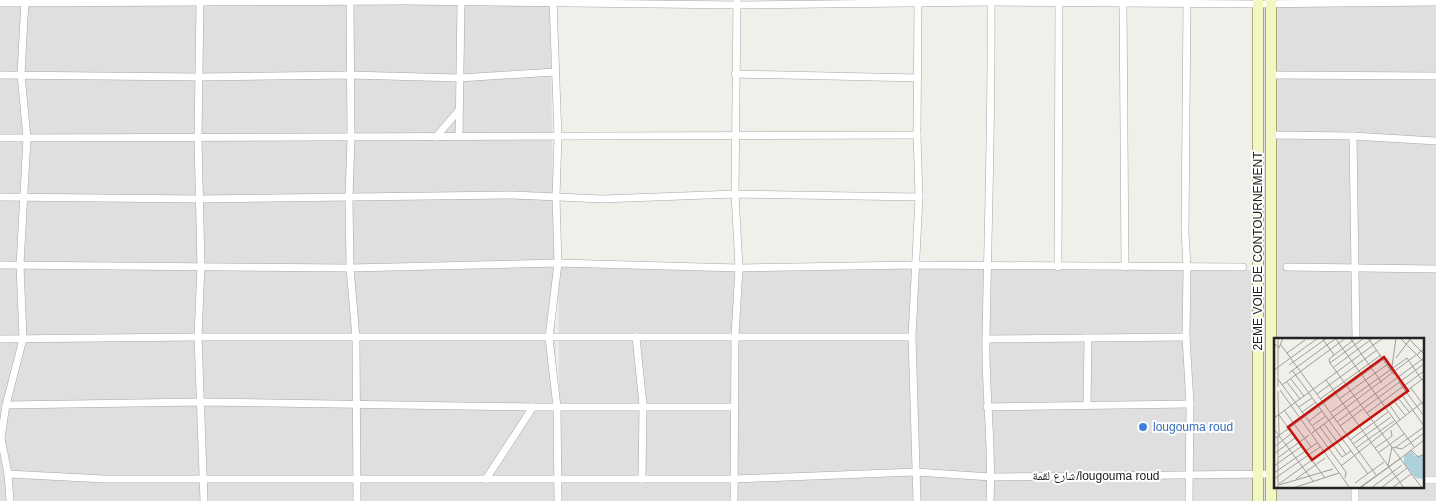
<svg xmlns="http://www.w3.org/2000/svg" width="1436" height="501" font-family="Helvetica,'Noto Naskh Arabic',sans-serif">
  <style>
    .residential { fill: #e0dfdf; fill-rule: evenodd }
    .lines { fill: none; stroke-linecap: round; stroke-linejoin: round }
    .minor-casing { stroke: #a6a6a6; stroke-width: 8 }
    .secondary-casing { stroke: #67750d; stroke-width: 11 }
    .minor { stroke: #fff; stroke-width: 7 }
    .secondary { stroke: #f2f6c3; stroke-width: 10 }
    .shop-dot { fill: #3f7fe0; stroke: #fff; stroke-width: 2 }
    .labels { text-anchor: middle; stroke-width: 4; stroke-linejoin: round; paint-order: stroke }
    .street-label { font-size: 12px; fill: #222; stroke: #fff }
    .shop-label { font-size: 12px; fill: #366cbe; stroke: #fff; text-anchor: start }
    .inset-road { fill: none; stroke: #9e9d9a; stroke-width: 1 }
    .view { fill: #c5130e; fill-opacity: 0.15; stroke: #c5130e; stroke-width: 2.5 }
    .inset-edge { fill: none; stroke: #222; stroke-width: 2.5 }
  </style>
  <rect width="100%" height="100%" fill="#f1efea"/>
  <g class="residential">
    <path d="M1262,0H1436V501H560L558,265L740,264L1261,270ZM1275,340H1422V487H1275Z"/>
    <path d="M430,3L550,6L558,501H0V7Z"/>
  </g>
  <g class="lines">
    <g class="minor-casing">
      <g id="minor">
        <path d="M350,0L351,138L349,198L350,268L356,338L357,501"/>
        <path d="M553,0L558,137L556,196L558,263L549,338L557,407L558,501"/>
        <path d="M1123,0L1125,267"/>
        <path d="M1187,0L1185,232L1187,267L1186,337L1190,404L1189,501"/>
        <path d="M0,3L404,1L737,5L991,2L1258,4L1436,2"/>
        <path d="M200,3L198,138L201,266L198,337L204,501"/>
        <path d="M735,74L918,78"/>
        <path d="M0,75L199,77L350,75L459,78L555,72"/>
        <path d="M1271,75L1436,76"/>
        <path d="M1271,135L1353,136L1436,141"/>
        <path d="M1353,136L1356,340"/>
        <path d="M436,137L459,110"/>
        <path d="M459,137L461,2"/>
        <path d="M0,138L917,135"/>
        <path d="M0,197L199,199L513,195L602,199L735,194L919,197"/>
        <path d="M0,265L350,268L558,263L739,268L915,265L1243,267"/>
        <path d="M1058,267L1059,0"/>
        <path d="M1287,267L1436,269"/>
        <path d="M636,337L643,405L642,479"/>
        <path d="M0,339L198,337H912"/>
        <path d="M986,339L1186,337"/>
        <path d="M6,405L201,402L533,407H735"/>
        <path d="M1087,405L1088,338"/>
        <path d="M987,407L1190,404"/>
        <path d="M8,474L104,479H734L916,472L991,477L1274,474"/>
        <path d="M486,479L533,407"/>
        <path d="M1422,480H1436"/>
        <path d="M10,501L8,474L1,438L6,405L23,339L20,265L27,138L21,74L25,0"/>
        <path d="M734,501L735,336L739,268L735,194L737,0"/>
        <path d="M917,501L912,337L919,197L917,135L918,0"/>
        <path d="M990,501C993,447 985,392 986,338C988,225 992,113 991,0"/>
        <path d="M1355,501V487"/>
      </g>
    </g>
    <g class="secondary-casing">
      <g id="secondary">
        <path d="M1258,501V0"/>
        <path d="M1271,501V0"/>
      </g>
    </g>
    <use href="#minor" class="minor"/>
    <use href="#secondary" class="secondary"/>
  </g>
  <circle class="shop-dot" cx="1143" cy="427" r="5"/>
  <g class="labels">
    <g class="street-label">
      <text transform="translate(1258 251) rotate(-90)" y="4">2EME VOIE DE CONTOURNEMENT</text>
      <text x="1096" y="480">شارع لقمة/lougouma roud</text>
    </g>
    <g class="shop-label">
      <text x="1153" y="431">lougouma roud</text>
    </g>
  </g>
  <g transform="translate(1274 338)">
    <rect width="150" height="150" fill="#f1efea"/>
    <path d="M137,113L141,118L150,117V141L142,140L130,125V118Z" fill="#aed0db"/>
    <path class="inset-road" d="M4,0V49M48,0L60,17M61,0L140,109M76,0L108,45M94,0L120,37M126,0L150,24M135,1L150,16M0,5L5,10L9,0M7,7L102,137M13,15L31,2M122,20L137,0M56,25L148,150M56,25L90,0M56,25L55,21L82,0M15,27L53,0M60,29L99,0M118,29L122,0M0,32L44,0M18,32L94,136M15,35L61,1M4,41L72,134L71,140M17,41L30,58M52,42L130,150M13,44L26,61M125,44L150,78M8,47L72,0M137,50L150,68M6,52L76,150M4,53L5,97M43,56L103,12M128,57L150,88M124,60L135,74M46,61L107,17M65,61L114,26M120,63L131,77M115,66L126,82M25,69L38,60M10,72L37,109M28,74L42,64M57,74L133,20L148,42M93,75L150,33M5,77L51,140M0,80L109,0M35,83L48,73M63,84L150,20M50,86L72,116M39,87L52,78M66,88L150,26M46,89L68,119L77,113M0,91L39,143M38,95L150,11M4,98V150M0,101L110,21M76,102L114,74M79,106L117,79M0,109L18,95M119,109L128,111L150,95M122,109L150,89M82,110L120,83M101,110L118,98L117,92M137,112L144,119L150,116M104,115L130,96M0,116L21,100M5,119L35,97M127,120L150,102M0,128L28,108M67,128L150,63M114,128L118,109M0,135L43,105M0,141L46,109M22,141L51,120M81,145L110,124M5,146L150,40M5,147L59,131M19,150L65,135M85,150L127,120L86,150M97,150L128,127M107,150L133,130M118,150L137,136"/>
    <path class="view" d="M110,19L134,53L38,122L14,89Z"/>
    <rect width="150" height="150" class="inset-edge"/>
  </g>
</svg>
